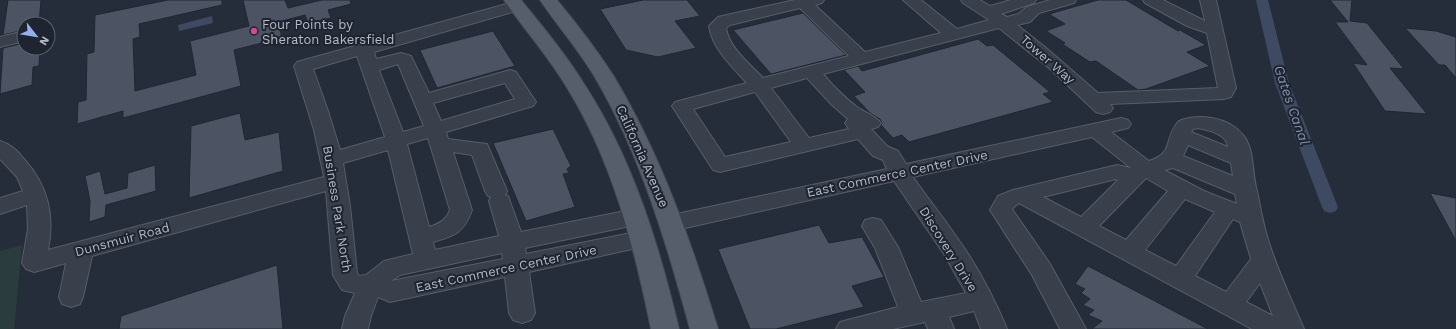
<svg xmlns="http://www.w3.org/2000/svg" width="1456" height="329" font-family="'Work Sans',sans-serif">
  <style>
    .green { fill: #2b3c3e }
    .water { fill: #3d4a62 }
    .lines { fill: none; stroke-linecap: round; stroke-linejoin: round }
    .canal { fill: #3d4a62; fill-rule: evenodd }
    .building { fill: #4c5463; stroke: #202632 }
    .minor-casing { stroke: #575d69; stroke-width: 2 }
    .major-casing { stroke: #424854; stroke-width: 2 }
    .minor { fill: #393f4b; fill-rule: evenodd }
    .major { fill: #575e6b; fill-rule: evenodd }
    .hotel-dot { fill: #d1479c; stroke: #1e2430; stroke-width: 1.5 }
    .labels { text-anchor: middle; stroke-width: 4; stroke-linejoin: round; paint-order: stroke }
    .poi-label { font-size: 13px; fill: #b5bac6; stroke: #1e2430; text-anchor: start }
    .street-label { font-size: 13px; fill: #b5bac6; stroke: #1e2430 }
    .water-label { font-size: 14px; font-style: italic; fill: #7f8fab; stroke: #1e2430 }
  </style>
  <rect width="100%" height="100%" fill="#262d3a"/>
  <path class="green" d="M22,245L14,329H0V251Z"/>
  <path class="water" d="M212,16L213,23L179,31L178,25Z"/>
  <g class="lines">
    <path class="canal" d="M1256,0H1268L1289,83L1338,207L1336,211L1330,213L1324,211L1322,207L1275,83Z"/>
  </g>
  <g class="building">
    <path d="M8,0H41L39,24H24V30L3,35Z"/>
    <path d="M168,0H222V5L139,24L140,37L133,39L135,91L196,75L190,41L249,26L243,0H285L288,8L322,0H350L351,4L328,10L331,18L308,23L305,15L278,22L282,38L234,50L241,86L123,118V111L77,124L78,102L86,100L87,54L94,52L95,15Z"/>
    <path d="M643,0H687L700,16L675,21L696,48L658,57L626,50L600,9Z"/>
    <path d="M1098,0H1126L1178,31L1180,30L1206,45L1187,52L1210,66L1146,89L1138,90L1096,61L1090,62L1062,44L1065,43L1046,31L1065,24L1049,14Z"/>
    <path d="M1330,0H1352L1350,21L1367,23L1404,69L1390,68L1427,114L1385,111L1353,63L1367,65L1335,22H1348Z"/>
    <path d="M803,13L846,55L771,74L733,30Z"/>
    <path d="M1405,28L1436,31L1456,37V78L1445,65H1439Z"/>
    <path d="M493,31L515,66L437,88L420,50Z"/>
    <path d="M978,39L987,46L993,45L1050,92L1043,94L1053,102L909,142L902,135L893,138L881,125L882,123L880,119L870,113L854,96L865,92L844,70L858,66L862,71Z"/>
    <path d="M24,43V48H40L39,66L33,67L32,85L0,94L3,48Z"/>
    <path d="M240,113L245,140L279,132L283,171L189,198L191,126Z"/>
    <path d="M553,129L571,166L567,169L569,173L563,174L575,207L526,221L493,143Z"/>
    <path d="M155,165L156,191L106,205L105,217L89,222L90,201L85,176L100,171L105,194L127,188L128,173Z"/>
    <path d="M1430,193L1456,198V241Z"/>
    <path d="M819,225L829,243L862,237L884,277L852,286L864,307L776,329H750L718,249Z"/>
    <path d="M277,265L283,329H119L121,316Z"/>
    <path d="M1088,266L1208,329H1092L1102,321L1088,315L1094,310L1083,305L1090,299L1081,293L1085,289L1075,284Z"/>
  </g>
  <g class="lines">
    <g class="minor-casing">
      <g id="minor">
        <path d="M795,0H824L822,3L815,5L865,52L941,33L903,0H921L957,29L989,20L963,3L961,0H980L990,6L1011,0H1036L1034,3L1001,14L1007,17L1018,14L1027,7L1050,0H1076L1074,3L1039,13L1030,22L1017,25L1045,47L1098,93L1218,88L1207,33L1187,26L1145,3L1143,0H1163L1205,21L1200,0H1216L1236,88L1231,97L1224,99L1110,104L1113,108L1110,112L1103,114L1096,112L1049,68L999,28L823,74C833,86 845,98 857,107C865,113 875,115 881,123L878,127L871,129L887,146L898,151L906,164L1121,118L1128,120L1131,124L1128,128L1111,132L1149,161C1175,153 1163,138 1179,121C1198,113 1229,117 1243,135C1254,148 1252,170 1256,187C1260,203 1262,220 1267,236C1276,268 1291,298 1304,329H1252L1019,203L1014,207L1012,209L1050,264L1086,329H1060L1032,275L990,210L998,196L1013,190L1117,165L1131,168L1092,137L913,177C926,196 940,213 953,232C975,262 993,295 1007,329H981L974,311L949,317L954,329H928L925,322L893,329H836L840,322L898,307L875,248L862,226L865,220L873,218L881,220L898,247L921,302L966,293L944,254L894,181L672,231L664,229L661,223L664,217L672,215L887,169L883,160L873,156L858,139L720,172L713,170L672,106L675,102L747,83C732,67 712,48 709,26L718,17ZM800,8L849,56L763,78C750,64 729,48 726,28L730,25ZM807,78L832,105L848,119L845,123L849,129L809,138L771,88ZM755,92L791,142L725,157L693,109ZM1198,128C1208,130 1227,134 1228,147L1191,132L1193,129ZM1188,145L1231,163L1233,176L1183,156ZM1173,168L1235,194L1237,204L1204,191L1164,170ZM1146,178L1168,191L1126,240L1099,226ZM1116,179L1118,180L1081,217L1043,197ZM1185,199L1215,212L1176,266L1145,250ZM1233,219L1240,222L1251,259L1226,292L1195,276ZM1260,283L1273,316L1246,302Z"/>
        <path d="M517,1L523,3L525,6L523,9L374,52L376,59L401,53L411,56L429,93L510,70L516,72L536,102L533,106L446,132L448,139L487,144L507,191L505,195L508,196L521,232L635,209L643,211L646,217L643,223L635,225L525,248L526,254L641,231L649,233L653,239L649,245L641,247L529,272L535,313L531,320L522,323L513,320L509,313L505,277L390,302L378,297L371,316L368,329H342L345,316L355,293L342,290L333,275L326,191L92,256L83,297L80,304L71,307L62,304L59,297L66,263L34,272L26,269L22,263L28,229L27,205L0,214V198L23,191L17,177L0,159V141C10,144 18,151 24,159C48,186 55,215 48,250L324,177L314,130L294,66L297,62ZM357,56L385,137L340,150L328,111L313,69ZM398,64L424,126L403,132L379,70ZM505,83L515,99L441,121L433,103ZM428,138L450,210C446,220 439,224 429,227L407,144ZM388,150L413,254L384,261L366,275L359,276L357,273L350,206L343,163ZM453,152L472,155L485,191L488,196L491,197L489,201L499,236L435,250L433,242C454,236 464,233 472,210ZM502,253L503,259L391,281L400,275Z"/>
        <path d="M24,31V41L0,47V37Z"/>
      </g>
    </g>
    <g class="major-casing">
      <g id="major">
        <path d="M504,0H521C544,28 567,56 586,87C633,160 659,245 679,329H651C634,245 612,160 566,86C548,56 524,29 504,0Z"/>
        <path d="M540,0H557C577,24 596,49 613,75C661,155 691,241 718,329H690C666,241 640,153 593,74C577,48 557,25 540,0Z"/>
      </g>
    </g>
    <use href="#minor" class="minor"/>
    <use href="#major" class="major"/>
  </g>
  <circle class="hotel-dot" cx="254" cy="31" r="4"/>
  <g class="labels">
    <g class="poi-label">
      <text x="262" y="29">Four Points by<tspan x="262" dy="15">Sheraton Bakersfield</tspan></text>
    </g>
    <g class="street-label">
      <text transform="translate(1048 59) rotate(41)" y="5">Tower Way</text>
      <text transform="translate(643 156) rotate(66)" y="5">California Avenue</text>
      <text transform="translate(897 173) rotate(-12)" y="5">East Commerce Center Drive</text>
      <text transform="translate(338 209) rotate(81)" y="5">Business Park North</text>
      <text transform="translate(122 239) rotate(-15)" y="5">Dunsmuir Road</text>
      <text transform="translate(949 249) rotate(58)" y="5">Discovery Drive</text>
      <text transform="translate(506 268) rotate(-12)" y="5">East Commerce Center Drive</text>
    </g>
    <g class="water-label">
      <text transform="translate(1292 105) rotate(71)" y="5">Gates Canal</text>
    </g>
  </g>
  <g transform="translate(36 36) rotate(121)"><circle r="19" fill="#1e2430" stroke="#5a606c"/>
  <path d="M0-3L7 15L0 10L-7 15Z" fill="#93b0ed"/>
  <text y="-6" font-size="11" font-weight="bold" text-anchor="middle" fill="#b5bac6">N</text>
  </g>
</svg>
